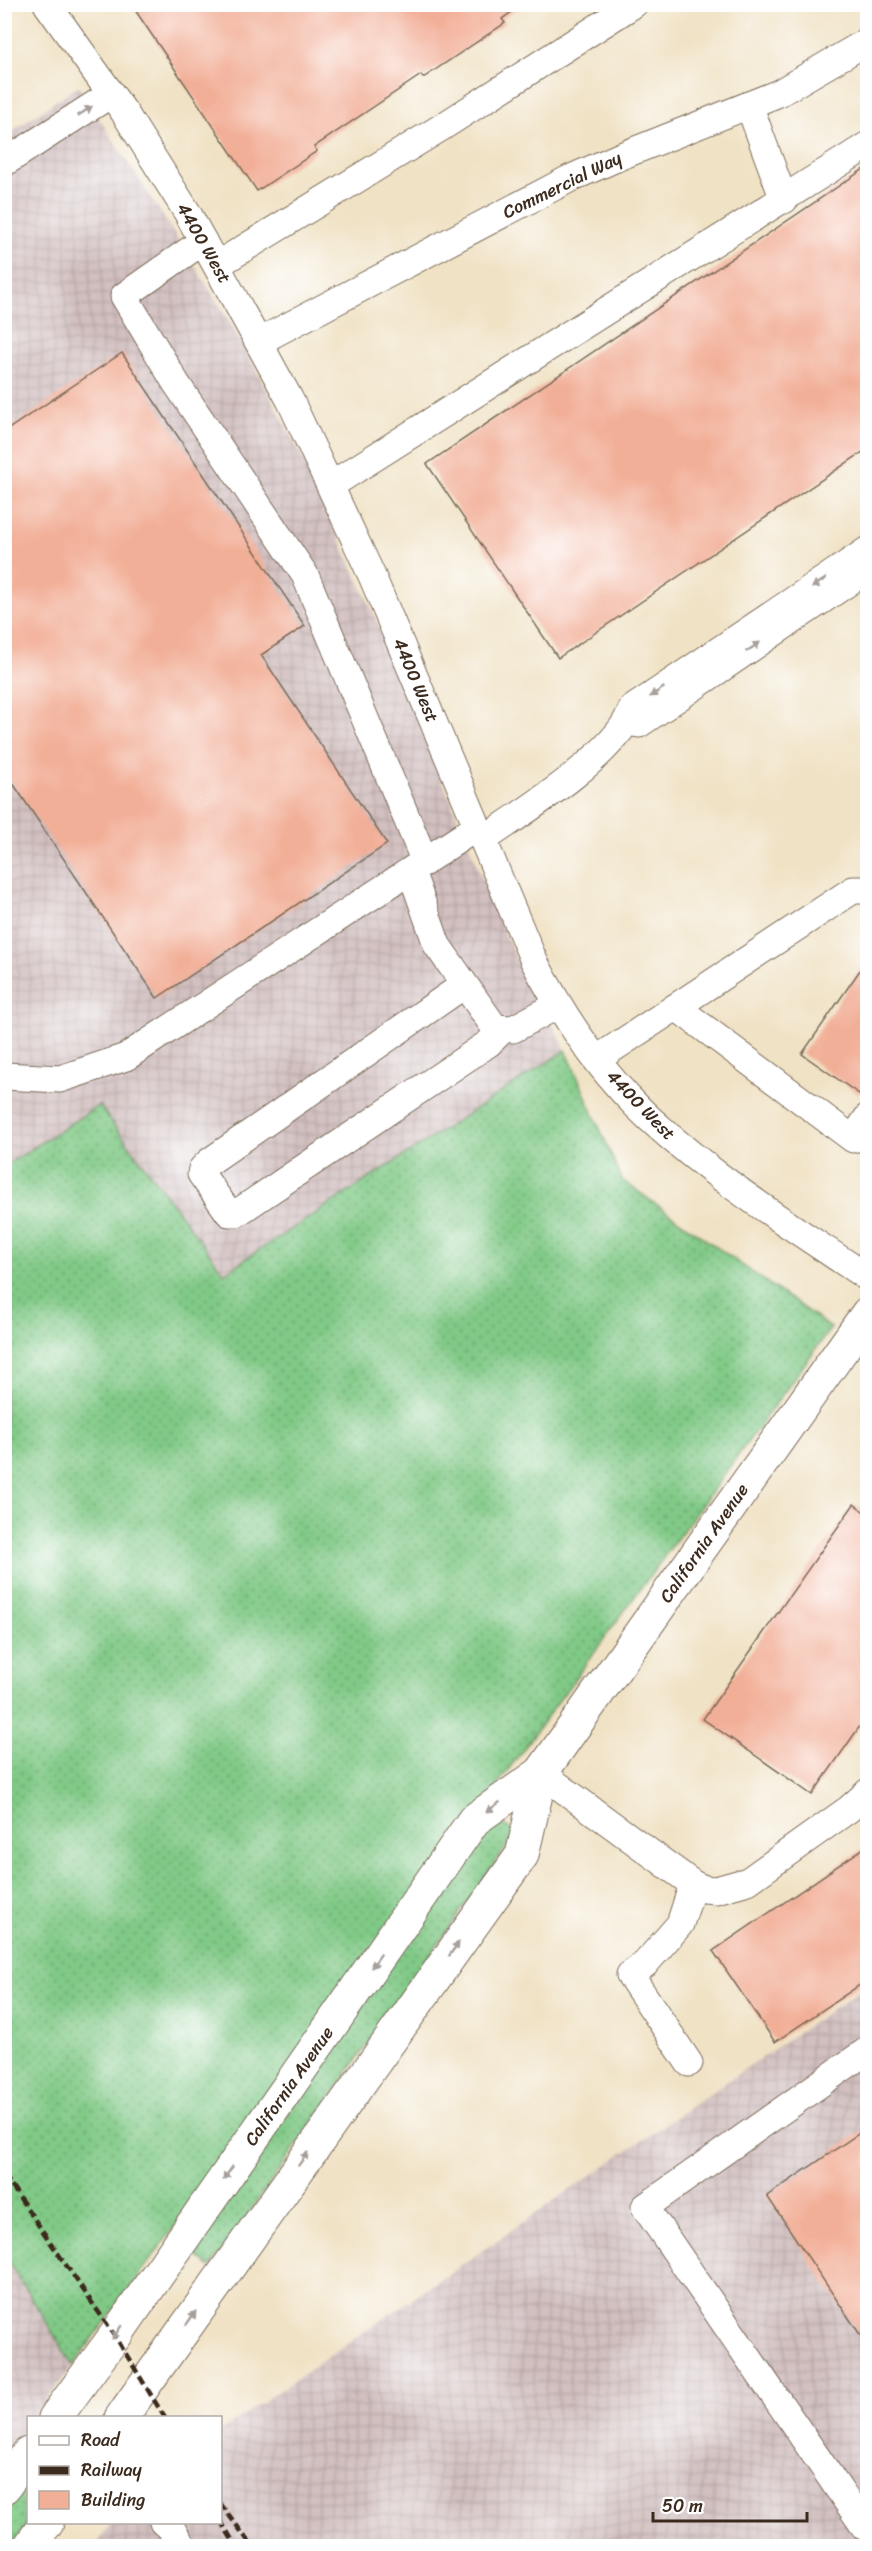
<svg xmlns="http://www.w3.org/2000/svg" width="872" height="2551" font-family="Sriracha,sans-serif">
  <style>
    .industrial { fill: url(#industrial-grid) }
    .grass { fill: url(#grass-dots); stroke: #5e7a52; stroke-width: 1.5 }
    .building { fill: #f2af97 }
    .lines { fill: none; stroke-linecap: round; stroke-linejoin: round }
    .minor-casing { stroke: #7a6a58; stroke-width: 29 }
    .major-casing { stroke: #7a6a58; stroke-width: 35 }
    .minor { stroke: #fff; stroke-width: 27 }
    .major { stroke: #fff; stroke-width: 33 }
    .rail { stroke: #3b2a1e; stroke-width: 4.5; stroke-dasharray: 9 4.5; stroke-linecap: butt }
    .oneway { fill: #a79f9a }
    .labels { text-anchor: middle; stroke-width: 4.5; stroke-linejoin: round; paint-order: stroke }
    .street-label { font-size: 18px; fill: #3b2a1e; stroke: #fff }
  </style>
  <defs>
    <pattern id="industrial-grid" width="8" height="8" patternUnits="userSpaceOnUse" patternTransform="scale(1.5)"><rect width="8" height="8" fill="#d2bfbf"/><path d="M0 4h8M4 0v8" fill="none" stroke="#b5a4a4"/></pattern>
    <pattern id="grass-dots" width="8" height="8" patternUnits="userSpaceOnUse" patternTransform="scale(1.5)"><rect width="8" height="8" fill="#80c986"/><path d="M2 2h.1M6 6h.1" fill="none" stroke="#6aa36d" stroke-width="1.8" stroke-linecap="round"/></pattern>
  </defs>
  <rect width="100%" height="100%" fill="#fff"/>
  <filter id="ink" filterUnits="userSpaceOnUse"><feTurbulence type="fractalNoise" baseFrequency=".0167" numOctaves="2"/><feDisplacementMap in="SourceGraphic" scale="12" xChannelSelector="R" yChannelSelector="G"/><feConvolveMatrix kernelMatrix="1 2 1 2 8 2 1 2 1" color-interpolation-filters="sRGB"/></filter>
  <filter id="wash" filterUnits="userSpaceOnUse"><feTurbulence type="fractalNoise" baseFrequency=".008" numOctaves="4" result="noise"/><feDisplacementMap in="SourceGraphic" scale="24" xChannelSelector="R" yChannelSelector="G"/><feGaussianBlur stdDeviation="1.35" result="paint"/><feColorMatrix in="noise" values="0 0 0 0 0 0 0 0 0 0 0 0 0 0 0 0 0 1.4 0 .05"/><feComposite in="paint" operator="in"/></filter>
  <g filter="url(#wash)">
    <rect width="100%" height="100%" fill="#f0e2c5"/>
    <g class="industrial">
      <path d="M78,86L178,239L235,331L298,448L373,612L512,950L566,1050L224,1273L99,1105L5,1166V136Z"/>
      <path d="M867,1985V2546H95L112,2523L220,2522L221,2431Z"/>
      <path d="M4,2255L73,2366L34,2417L28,2418V2425L5,2457Z"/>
    </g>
    <g class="grass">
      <path d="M566,1050L622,1180L831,1328L73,2366L5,2255V1166L99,1105L224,1273Z"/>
      <path d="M494,1818L516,1833L211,2267L190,2252Z"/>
      <path d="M28,2478L29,2523L12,2546H5V2512Z"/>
    </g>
    <g id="blocks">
      <g class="building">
        <path d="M131,4H523L502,19L505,23L423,78L421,75L314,147L317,151L257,191Z"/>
        <path d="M867,167V449L558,658L427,464Z"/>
        <path d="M122,353L305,626L261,655L387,844L157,998L4,770V432Z"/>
        <path d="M867,960V1083L859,1094L802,1054Z"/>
        <path d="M854,1504L867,1514V1716L812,1795L703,1719Z"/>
        <path d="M867,1846V1980L775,2042L713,1951Z"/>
        <path d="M867,2128V2345L767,2196Z"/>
      </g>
    </g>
  </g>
  <g filter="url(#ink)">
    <use href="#blocks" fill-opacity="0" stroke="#7a6a58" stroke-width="1.5"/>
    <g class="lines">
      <g class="minor-casing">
        <g id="minor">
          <path d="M47,4L124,112L187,212L290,400L372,576L534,961C564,1018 602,1075 650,1119C716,1180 794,1228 868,1278"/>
          <path d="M749,105L784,200"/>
          <path d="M4,163L111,94"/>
          <path d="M203,241L124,296L176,383L305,575L425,862"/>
          <path d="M217,265L442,127L634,4"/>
          <path d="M260,341L569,179L621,156L779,93L868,41"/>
          <path d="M331,485L868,145"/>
          <path d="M868,550L632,709L626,722L639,724L868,569"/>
          <path d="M483,840C526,810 599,765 626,722"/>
          <path d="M411,871L437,945L495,1028L513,1029L558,1005"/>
          <path d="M464,985L209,1162L202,1169L201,1174L229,1213H237L489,1043L502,1030"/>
          <path d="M676,1007L853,1139L868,1117"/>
          <path d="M597,1059L853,890H868"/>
          <path d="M4,1076L60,1079L126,1057L477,827"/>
          <path d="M541,1773L693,1884L704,1889L716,1890L748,1881L849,1809L868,1792"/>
          <path d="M868,2050L645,2207L864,2526L868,2523"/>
          <path d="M689,2063L630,1975L645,1964L680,1924L693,1884"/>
          <path d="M163,2522L173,2531L182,2546"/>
        </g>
      </g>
      <g class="major-casing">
        <g id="major">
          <path d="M55,2418L115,2336L474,1820L541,1773L868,1313"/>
          <path d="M121,2418L522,1855L541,1773"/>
          <path d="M4,2487L28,2454"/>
          <path d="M30,2546L47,2522"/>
        </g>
      </g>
      <use href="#minor" class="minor"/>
      <use href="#major" class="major"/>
      <g class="rail">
        <path d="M4,2175L115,2336L165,2418"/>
        <path d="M220,2503L252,2546"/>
        <path d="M220,2520L236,2546"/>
      </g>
    </g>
    <defs><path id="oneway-solid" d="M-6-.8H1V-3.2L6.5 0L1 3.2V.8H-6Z" transform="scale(1.5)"/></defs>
    <g class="oneway">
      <use href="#oneway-solid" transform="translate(85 111) rotate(-33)"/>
      <use href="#oneway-solid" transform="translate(819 583) rotate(146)"/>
      <use href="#oneway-solid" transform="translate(753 647) rotate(-34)"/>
      <use href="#oneway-solid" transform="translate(657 692) rotate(146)"/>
      <use href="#oneway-solid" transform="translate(493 1807) rotate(145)"/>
      <use href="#oneway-solid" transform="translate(454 1949) rotate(-54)"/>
      <use href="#oneway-solid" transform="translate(376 1961) rotate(125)"/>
      <use href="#oneway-solid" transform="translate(303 2159) rotate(-55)"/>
      <use href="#oneway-solid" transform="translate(228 2173) rotate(125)"/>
      <use href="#oneway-solid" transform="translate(191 2318) rotate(-55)"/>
      <use href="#oneway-solid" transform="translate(117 2332) rotate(125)"/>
    </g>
  </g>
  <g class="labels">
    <g class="street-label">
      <text transform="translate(562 185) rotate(-26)" y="6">Commercial Way</text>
      <text transform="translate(204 243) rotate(60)" y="6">4400 West</text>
      <text transform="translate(416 680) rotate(67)" y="6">4400 West</text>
      <text transform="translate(641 1105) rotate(46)" y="6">4400 West</text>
      <text transform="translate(704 1543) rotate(-55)" y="6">California Avenue</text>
      <text transform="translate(289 2086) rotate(-55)" y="6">California Avenue</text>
    </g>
  </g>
  <rect width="872" height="2551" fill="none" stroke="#fff" stroke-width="24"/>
  <rect x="27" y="2416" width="195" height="108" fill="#ffffff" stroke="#b1aaa5" stroke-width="1.5"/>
  <rect x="39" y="2436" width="30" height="9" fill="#ffffff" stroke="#b1aaa5" stroke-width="1.5"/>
  <text x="81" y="2446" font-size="18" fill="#3b2a1e">Road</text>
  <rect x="39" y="2466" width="30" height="9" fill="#3b2a1e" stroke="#b1aaa5" stroke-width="1.5"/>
  <text x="81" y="2476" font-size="18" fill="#3b2a1e">Railway</text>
  <rect x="39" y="2491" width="30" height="18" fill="#f2af97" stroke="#b1aaa5" stroke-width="1.5"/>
  <text x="81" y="2506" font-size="18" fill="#3b2a1e">Building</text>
  <path d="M653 2512v9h154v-9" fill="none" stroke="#3b2a1e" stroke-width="3"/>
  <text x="662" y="2512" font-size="18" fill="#3b2a1e" stroke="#ffffff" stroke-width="4.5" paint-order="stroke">50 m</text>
</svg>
